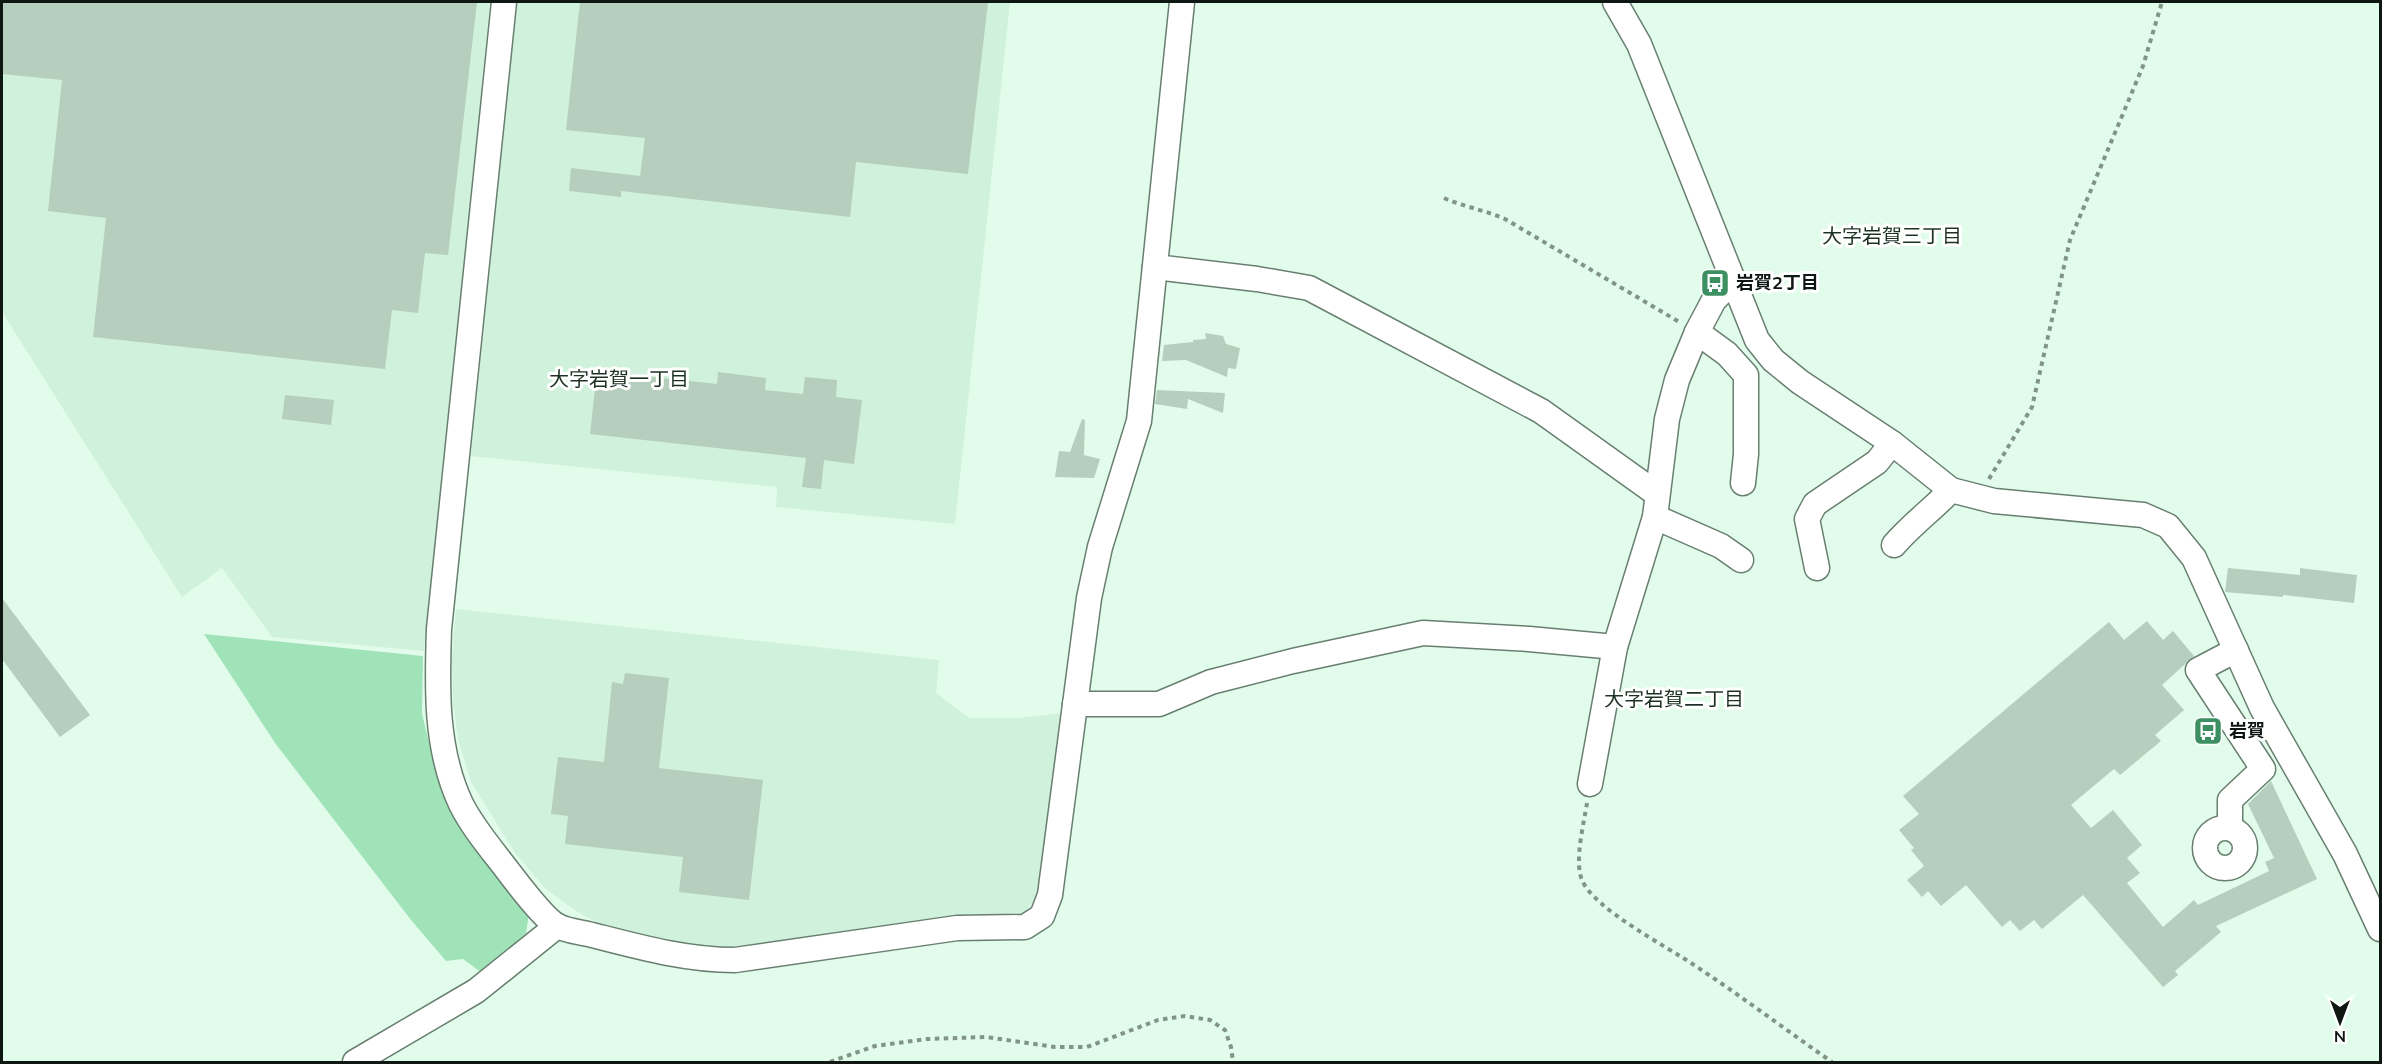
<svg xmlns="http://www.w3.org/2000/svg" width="2382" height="1064" font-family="Mulish,'Noto Sans JP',sans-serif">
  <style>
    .built { fill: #d0f1db }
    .green { fill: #a0e3b9 }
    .building { fill: #b5cebd }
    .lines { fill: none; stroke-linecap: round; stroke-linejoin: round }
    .minor-casing { stroke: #687f70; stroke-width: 27 }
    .path { stroke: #829489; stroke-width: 4; stroke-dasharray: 4.5 4.5; stroke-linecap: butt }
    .minor { stroke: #fff; stroke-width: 24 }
    .labels { text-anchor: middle; stroke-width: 6; stroke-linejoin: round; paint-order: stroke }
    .poi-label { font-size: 18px; font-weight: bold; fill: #0e1712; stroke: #fff; text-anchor: start }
    .neighbourhood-label { font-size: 20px; fill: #1c3124; stroke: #fff }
  </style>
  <rect width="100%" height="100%" fill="#e2fceb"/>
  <g class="built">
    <path d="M2,2H490L424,651L272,637L222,568L182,597L2,312Z"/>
    <path d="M517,2H1010L955,524L776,507L777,487L471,456Z"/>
    <path d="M456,609L939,660L936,693L969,718H1018L1063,713L1039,889L1034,901L1021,918L939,917L735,947L704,948L659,941L603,926L576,911L545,888L515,853L471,782L459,743L453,705L452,657Z"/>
  </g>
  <path class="green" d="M204,634L423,656L422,713L436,773L458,825L529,913L526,933L482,973L463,959L446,961L411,920L275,743Z"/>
  <g class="building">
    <path d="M2,2H477L448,255L425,253L418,313L392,310L385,369L93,337L106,218L48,211L62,80L2,74Z"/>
    <path d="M580,2H988L968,174L856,162L850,217L621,191V197L569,191L571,168L640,176L645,138L566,130Z"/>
    <path d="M1205,333L1223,336L1226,344L1240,348L1236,369L1228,368L1227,377L1186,360L1162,361L1164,345L1193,342V340L1206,339Z"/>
    <path d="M597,371L717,384L718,372L766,378L765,390L803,394L805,377L837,380L836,397L862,400L854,464L824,460L821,489L802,487L806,458L590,434Z"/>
    <path d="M1157,390L1225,393L1223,413L1188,399L1187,409L1155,404Z"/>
    <path d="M285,395L334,400L331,425L282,419Z"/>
    <path d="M1082,419L1085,420L1084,455L1100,459L1094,478L1055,477L1059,451L1070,452Z"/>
    <path d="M2228,568L2300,575V568L2357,575L2354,603L2283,595V597L2225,592Z"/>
    <path d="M2,598L90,715L60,737L2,659Z"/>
    <path d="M2147,621L2163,640L2173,631L2194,656L2162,685L2184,710L2155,735L2161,741L2120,775L2114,769L2071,805L2091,828L2113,810L2142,845L2127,858L2140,873L2127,883L2163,927L2194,900L2198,905L2269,871L2265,862L2274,858L2248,804L2271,781L2317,879L2216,926L2221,932L2175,971L2178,975L2163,987L2083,895L2042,929L2034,920L2020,931L2010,920L2002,927L1966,885L1941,906L1928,891L1922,897L1907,880L1924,866L1911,850L1914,848L1899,830L1919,814L1903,796L2109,622L2124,640Z"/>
    <path d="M625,673L669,678L659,768L763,780L749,900L679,892L683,857L565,844L568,816L551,814L558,757L604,762L612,682L623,684Z"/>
  </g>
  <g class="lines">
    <g class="minor-casing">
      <g id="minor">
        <path d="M504,2L439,629C437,687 435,749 461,804C473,828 492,850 508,871C517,883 544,918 556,925C565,931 581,932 592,935C639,947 686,960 735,960L957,928L1025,927L1042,916L1050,895L1089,598L1100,547L1139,421L1182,2"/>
        <path d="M1615,2L1639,44L1757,340L1773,360L1800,382L1892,443L1951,490L1994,501L2143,515L2168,526L2194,558L2262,708L2345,854L2380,929"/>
        <path d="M1155,267L1257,279L1309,288L1541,411L1657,494"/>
        <path d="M1697,332L1727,354L1746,375V454L1743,483"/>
        <path d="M1655,517L1721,546L1741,560"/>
        <path d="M1894,545C1911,525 1933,509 1951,490"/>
        <path d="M1817,568L1807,519L1815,504L1877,462L1892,443"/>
        <path d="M1075,704H1159L1211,682L1293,661L1423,633L1529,639L1615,647"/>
        <path d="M1590,784L1615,647L1655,517L1667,419L1677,380L1697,332L1714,300L1733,281"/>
        <circle cx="2225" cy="848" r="20"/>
        <path d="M2230,828V800L2263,769L2198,670L2236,650"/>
        <path d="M355,1062L476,991L557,926"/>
      </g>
    </g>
    <g class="path">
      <path d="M1444,198C1464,207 1485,210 1505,219L1681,323"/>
      <path d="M1989,479L2032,407L2070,240L2143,66L2162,2"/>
      <path d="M1587,803C1584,823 1574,861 1582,880C1594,909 1666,946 1694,965C1741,996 1786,1030 1832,1062"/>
      <path d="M830,1062L875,1046L927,1039L986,1037L1055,1047H1087L1158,1020L1185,1016L1210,1020L1225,1030L1231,1047L1233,1062"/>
    </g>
    <use href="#minor" class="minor"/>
  </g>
  <defs>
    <g id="bus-square" transform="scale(1.5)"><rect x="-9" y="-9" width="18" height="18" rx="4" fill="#3c8f61" stroke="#fff"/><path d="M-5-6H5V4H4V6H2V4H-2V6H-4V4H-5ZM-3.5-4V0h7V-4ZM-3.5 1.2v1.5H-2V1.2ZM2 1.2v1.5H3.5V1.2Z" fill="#fff"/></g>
  </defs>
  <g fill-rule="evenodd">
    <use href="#bus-square" x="1715" y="283"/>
    <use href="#bus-square" x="2208" y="731"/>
  </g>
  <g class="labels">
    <g class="poi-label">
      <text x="1736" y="289">岩賀2丁目</text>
      <text x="2229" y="737">岩賀</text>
    </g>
    <g class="neighbourhood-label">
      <text x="1892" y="243">大字岩賀三丁目</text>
      <text x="619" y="386">大字岩賀一丁目</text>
      <text x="1674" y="706">大字岩賀二丁目</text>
    </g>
  </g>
  <rect width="2382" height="1064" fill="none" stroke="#0e1712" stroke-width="6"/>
  <g transform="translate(2340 1022) rotate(180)" stroke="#ffffff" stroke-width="4.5" paint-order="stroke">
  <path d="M0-4.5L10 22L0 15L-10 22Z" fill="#0e1712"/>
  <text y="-9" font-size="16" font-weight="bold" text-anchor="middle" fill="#0e1712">N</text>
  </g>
</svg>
